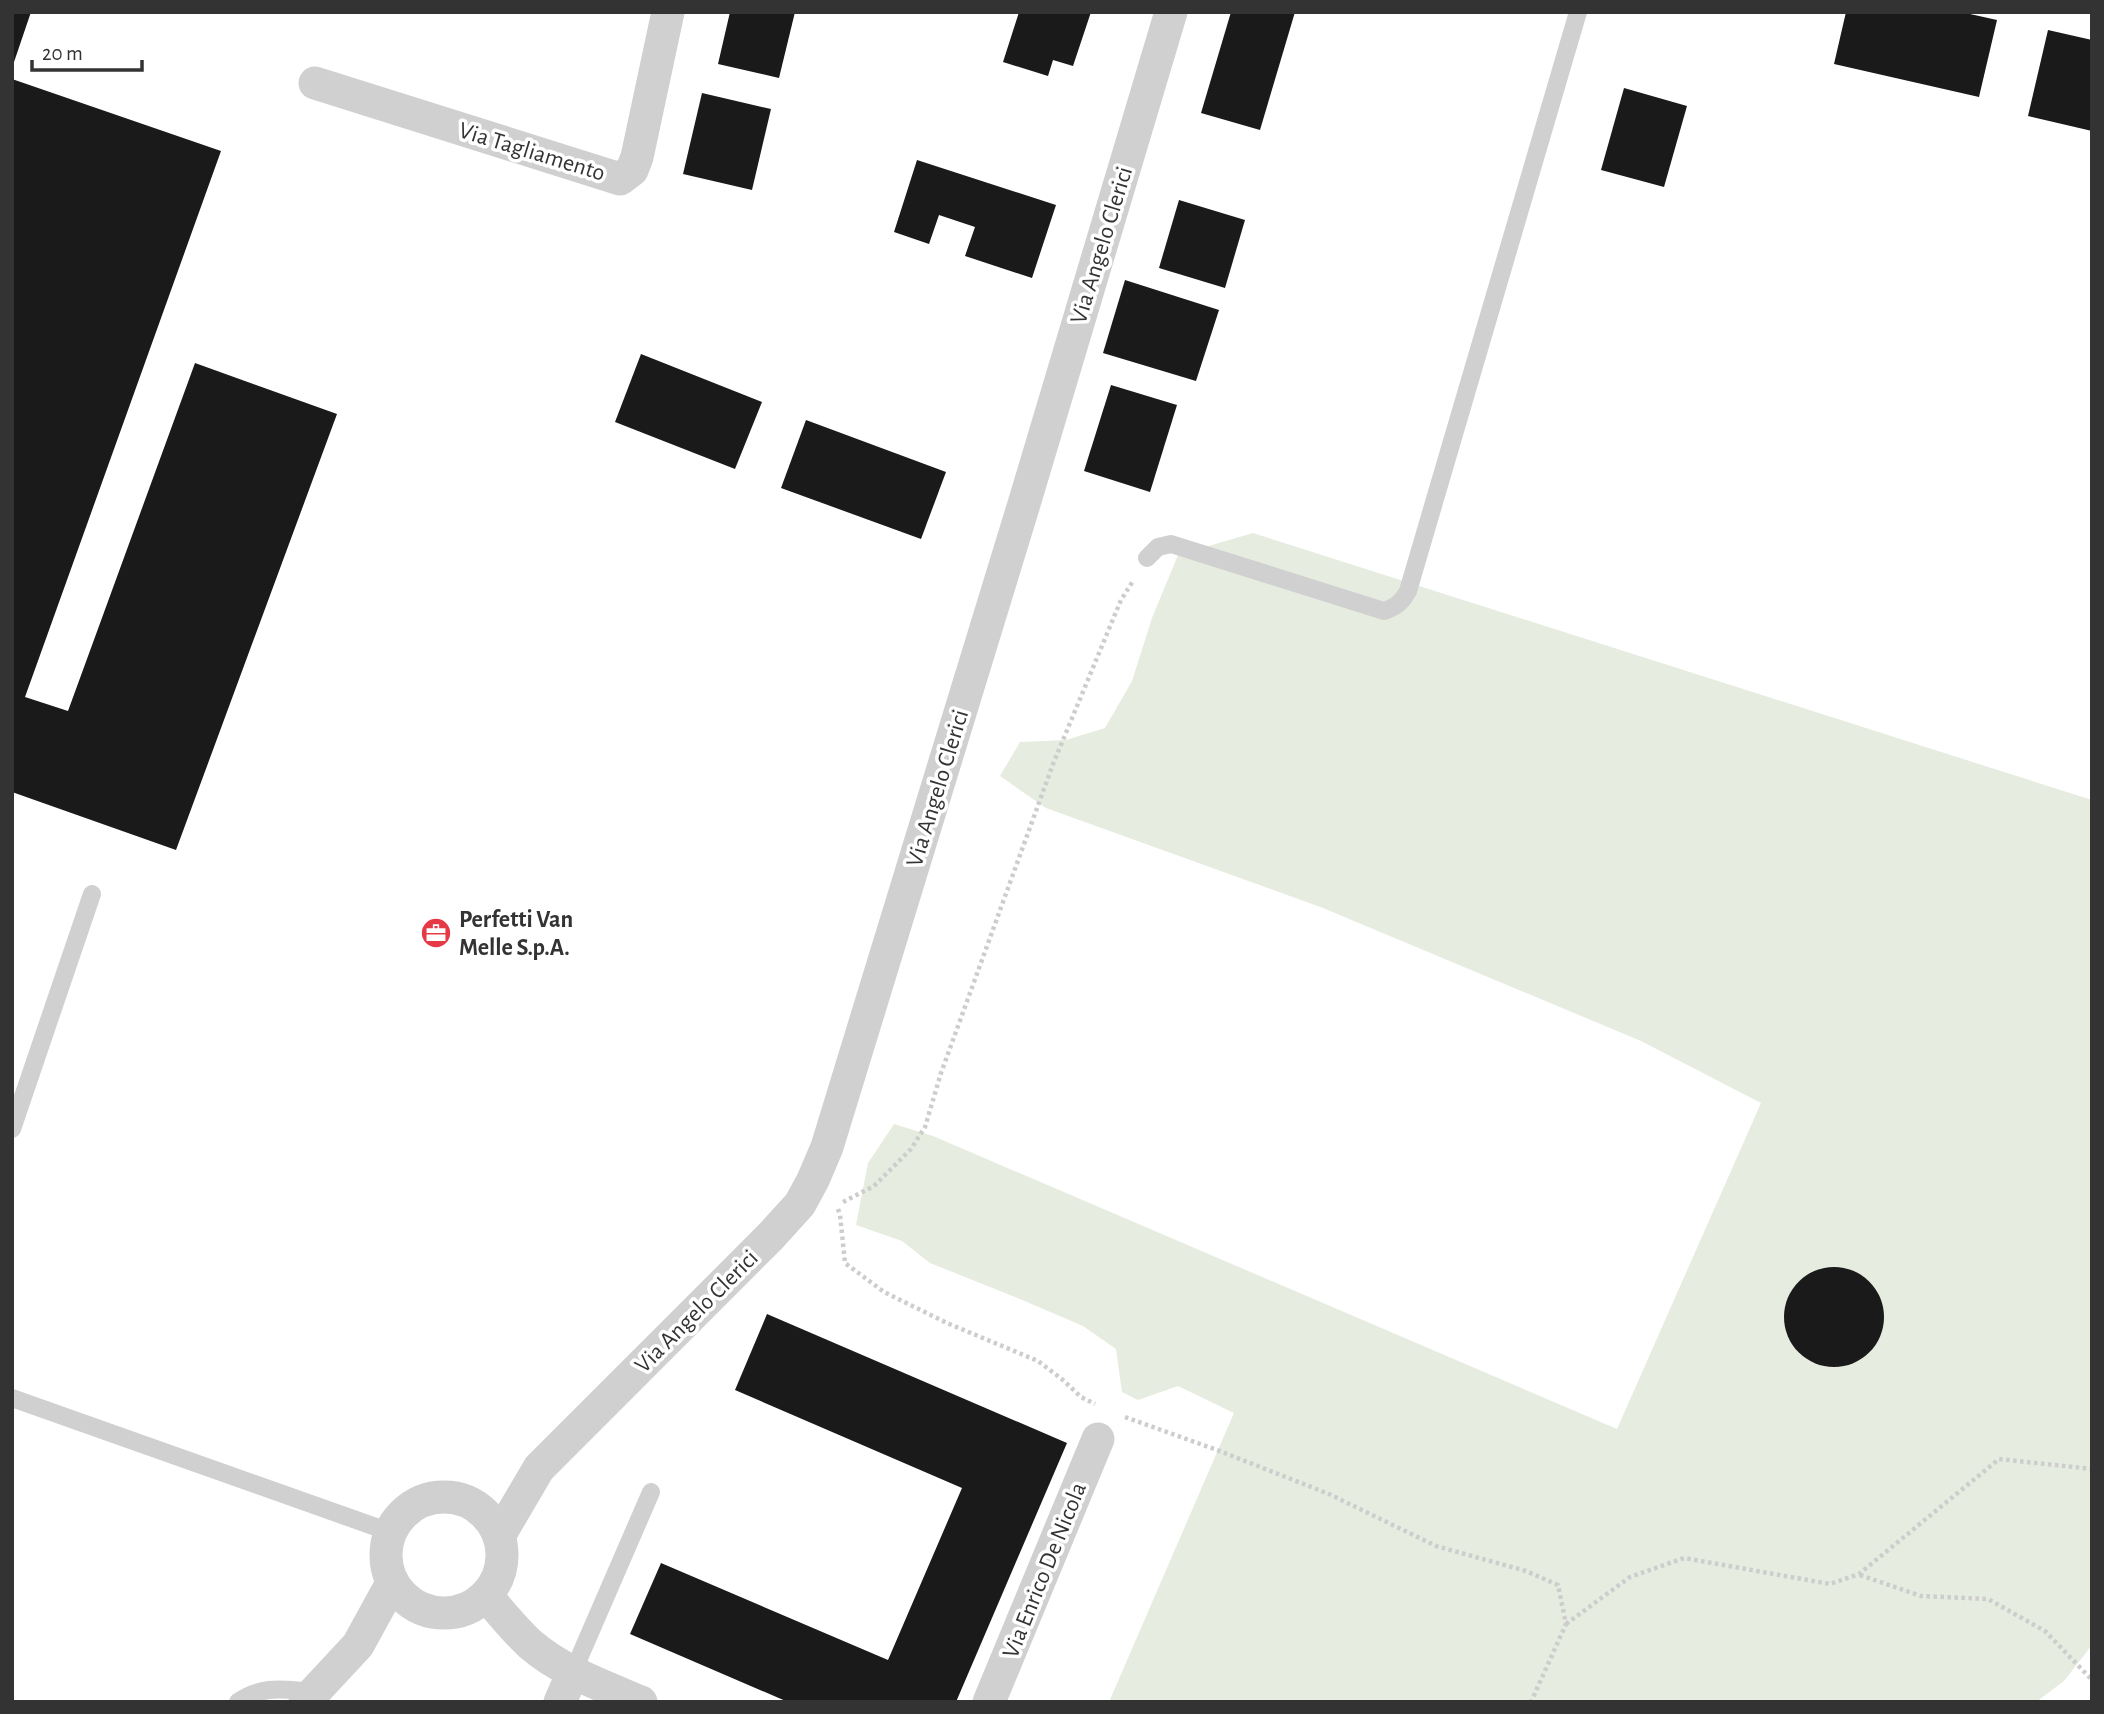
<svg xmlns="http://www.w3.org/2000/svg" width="2104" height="1714" font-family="'Alegreya Sans',sans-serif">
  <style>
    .green { fill: #e6ecdf }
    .building { fill: #1a1a1a }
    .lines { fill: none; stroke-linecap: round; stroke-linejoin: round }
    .path { stroke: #cdcdcd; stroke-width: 4.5; stroke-dasharray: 3.5 3.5; stroke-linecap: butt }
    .lane { stroke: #d0d0d0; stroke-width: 18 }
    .street { stroke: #d0d0d0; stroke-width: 33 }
    .labels { text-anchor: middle; stroke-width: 7; stroke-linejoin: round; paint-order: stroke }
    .street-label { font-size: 24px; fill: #333; stroke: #fff }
    .poi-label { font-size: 24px; font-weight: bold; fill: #333; stroke: #fff; text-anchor: start }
  </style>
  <rect width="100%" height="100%" fill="#fff"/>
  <path class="green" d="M1253,533L2092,800V1645L2064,1681L2036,1702H1109L1234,1413L1178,1386L1138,1400L1122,1392L1116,1349L1083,1326L1020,1299L930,1263L902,1241L856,1225L868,1163L894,1124L933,1136L1617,1429L1761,1103L1641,1041L1323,908L1046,808L1000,776L1020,742L1066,740L1105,728L1132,681L1152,618L1178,555Z"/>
  <g class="building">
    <path d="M12,12H31L13,65H12Z"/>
    <path d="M730,12H795L779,78L718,64Z"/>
    <path d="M1019,12H1091L1073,66L1053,60L1048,76L1003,62Z"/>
    <path d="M1231,12H1295L1260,130L1201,113Z"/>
    <path d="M1846,12H1961L1997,20L1979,97L1834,64Z"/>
    <path d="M2048,30L2092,40V131L2028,116Z"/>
    <path d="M12,79L221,151L25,697L68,711L195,363L337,414L176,850L12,792Z"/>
    <path d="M1624,88L1687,106L1664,187L1601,170Z"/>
    <path d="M702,93L771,109L752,190L683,174Z"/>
    <path d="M917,160L1056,205L1032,278L965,256L975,227L939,215L929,244L894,232Z"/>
    <path d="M1179,200L1245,220L1225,288L1159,268Z"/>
    <path d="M1125,280L1219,310L1196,381L1103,353Z"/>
    <path d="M641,354L762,402L735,469L615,422Z"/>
    <path d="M1111,385L1177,405L1150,492L1084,471Z"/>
    <path d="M806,420L946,472L921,539L781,488Z"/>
    <circle cx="1834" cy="1317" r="50"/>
    <path d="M767,1314L1067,1443L956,1702H788L630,1634L661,1563L888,1660L962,1488L735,1390Z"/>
  </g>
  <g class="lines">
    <g class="path">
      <path d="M843,1202L874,1186L911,1149L925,1127L941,1073L1053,764L1121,600L1133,581"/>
      <path d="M838,1209L840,1215L845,1263L884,1292L947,1323L1038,1361L1063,1380L1081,1397L1095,1404"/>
      <path d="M1125,1417L1217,1450L1329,1494L1436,1546L1526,1571L1558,1585L1566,1624L1531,1702"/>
      <path d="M1860,1575L1921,1596L1988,1599L2045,1631L2092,1680"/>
      <path d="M1566,1624L1630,1577L1684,1558L1830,1584L1859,1574L1999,1459L2092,1469"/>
    </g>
    <g class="lane">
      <path d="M1147,558L1158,547L1171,544L1384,611C1396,607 1402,602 1408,591L1578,12"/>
      <path d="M12,1129L92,894"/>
      <path d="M12,1398L390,1532"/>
      <path d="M573,1672L651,1492"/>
      <path d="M238,1702C264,1684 285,1690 314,1692"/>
    </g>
    <g class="street">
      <path d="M315,83L620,179L632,170L637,157L668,12"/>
      <circle cx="444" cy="1555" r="58"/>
      <path d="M499,1536L539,1468L771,1236L800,1204L813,1180L827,1147L1024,504L1171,12"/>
      <path d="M486,1595C500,1612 514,1629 530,1644C561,1671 603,1686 641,1702"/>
      <path d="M305,1702L358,1645L392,1583"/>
      <path d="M560,1702L573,1672"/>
      <path d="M989,1702L1098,1439"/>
    </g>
  </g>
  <defs>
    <g id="office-disc" transform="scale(1.575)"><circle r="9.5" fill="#e63946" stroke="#fff"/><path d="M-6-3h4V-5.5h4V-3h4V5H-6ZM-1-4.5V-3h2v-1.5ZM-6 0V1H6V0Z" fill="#fff"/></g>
  </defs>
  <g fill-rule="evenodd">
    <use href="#office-disc" x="436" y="933"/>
  </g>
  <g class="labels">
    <g class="street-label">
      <text transform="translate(532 151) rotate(17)" y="8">Via Tagliamento</text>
      <text transform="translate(1101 245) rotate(-73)" y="8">Via Angelo Clerici</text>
      <text transform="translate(937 788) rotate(-73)" y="8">Via Angelo Clerici</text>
      <text transform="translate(696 1311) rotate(-45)" y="8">Via Angelo Clerici</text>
      <text transform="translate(1044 1570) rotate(-68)" y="8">Via Enrico De Nicola</text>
    </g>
    <g class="poi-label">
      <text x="459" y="927">Perfetti Van<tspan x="459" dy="28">Melle S.p.A.</tspan></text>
    </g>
  </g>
  <rect width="2104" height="1714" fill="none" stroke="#333333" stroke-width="28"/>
  <path d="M32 60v10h110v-10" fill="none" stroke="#333333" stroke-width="3.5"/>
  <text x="42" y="60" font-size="21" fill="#333333" stroke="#ffffff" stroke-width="5" paint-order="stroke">20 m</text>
</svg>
